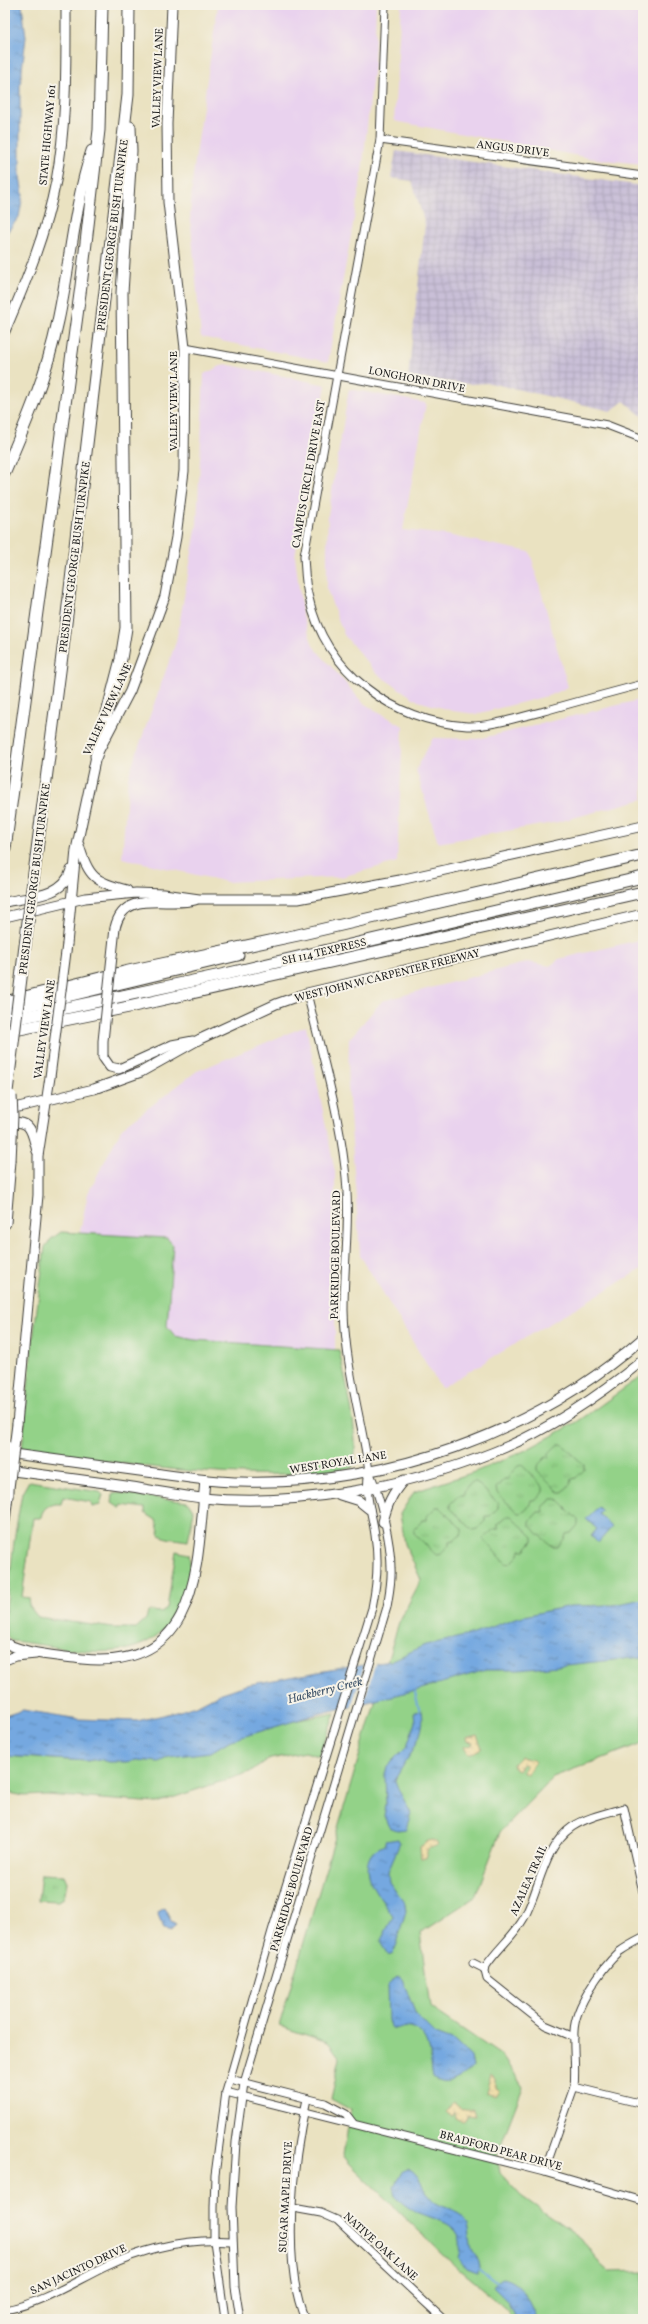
<svg xmlns="http://www.w3.org/2000/svg" width="648" height="2324" font-family="Vollkorn,serif">
  <style>
    .built { fill: #e9d2ee }
    .industrial { fill: url(#industrial-grid) }
    .grass { fill: #93d288; stroke: #587752 }
    .sand { fill: url(#sand-dots); stroke: #857b5d }
    .park { fill: url(#park-tufts); stroke: #587752 }
    .water { fill: url(#water-ripples); stroke: #48627e }
    .pier { fill: #eae2c1 }
    .lines { fill: none; stroke-linecap: round; stroke-linejoin: round }
    .stream { stroke: #74a8e0; stroke-width: 2 }
    .minor-casing { stroke: #3b3a35; stroke-width: 9 }
    .major-casing { stroke: #3b3a35; stroke-width: 11 }
    .highway-casing { stroke: #3b3a35; stroke-width: 13 }
    .minor { stroke: #fff; stroke-width: 7 }
    .major { stroke: #fff; stroke-width: 9 }
    .highway { stroke: #fff; stroke-width: 11 }
    .major-bridge-casing { stroke: #3b3a35; stroke-width: 11; stroke-linecap: butt }
    .highway-bridge-casing { stroke: #3b3a35; stroke-width: 13; stroke-linecap: butt }
    .major-bridge { stroke: #fff; stroke-width: 9 }
    .highway-bridge { stroke: #fff; stroke-width: 11 }
    .labels { text-anchor: middle; stroke-width: 4; stroke-linejoin: round; paint-order: stroke }
    .street-label { font-size: 11px; fill: #1c1c1c; stroke: #f7f3e8 }
    .water-label { font-size: 12px; font-style: italic; fill: #3f546a; stroke: #f7f3e8 }
  </style>
  <defs>
    <pattern id="industrial-grid" width="8" height="8" patternUnits="userSpaceOnUse"><rect width="8" height="8" fill="#c9bfd7"/><path d="M0 4h8M4 0v8" fill="none" stroke="#aca4b8"/></pattern>
    <pattern id="sand-dots" width="8" height="8" patternUnits="userSpaceOnUse"><rect width="8" height="8" fill="#eeda9e"/><path d="M2 2h.1M6 6h.1" fill="none" stroke="#ccba88" stroke-width="1.8" stroke-linecap="round"/></pattern>
    <pattern id="park-tufts" width="24" height="20" patternUnits="userSpaceOnUse"><rect width="24" height="20" fill="#93d288"/><path d="M3 7l-1-3M5 7V3M7 7l1-3M15 17l-1-3M17 17v-4M19 17l1-3" fill="none" stroke="#7eb475"/></pattern>
    <pattern id="water-ripples" width="26" height="14" patternUnits="userSpaceOnUse"><rect width="26" height="14" fill="#74a8e0"/><path d="M2 4q2-2 4 0t4 0M15 11q2-2 4 0t4 0" fill="none" stroke="#5e88b5"/></pattern>
  </defs>
  <rect width="100%" height="100%" fill="#f7f3e8"/>
  <filter id="ink" filterUnits="userSpaceOnUse"><feTurbulence type="fractalNoise" baseFrequency=".025" numOctaves="2"/><feDisplacementMap in="SourceGraphic" scale="8" xChannelSelector="R" yChannelSelector="G"/><feConvolveMatrix kernelMatrix="1 2 1 2 8 2 1 2 1" color-interpolation-filters="sRGB"/></filter>
  <filter id="wash" filterUnits="userSpaceOnUse"><feTurbulence type="fractalNoise" baseFrequency=".012" numOctaves="4" result="noise"/><feDisplacementMap in="SourceGraphic" scale="16" xChannelSelector="R" yChannelSelector="G"/><feGaussianBlur stdDeviation="0.9" result="paint"/><feColorMatrix in="noise" values="0 0 0 0 0 0 0 0 0 0 0 0 0 0 0 0 0 1.4 0 .05"/><feComposite in="paint" operator="in"/></filter>
  <g filter="url(#wash)">
    <rect width="100%" height="100%" fill="#eae2c1"/>
    <g class="built">
      <path d="M218,5H376L374,64L361,180L328,362L201,337L190,214L193,175Z"/>
      <path d="M401,5H643V164L595,159L394,121Z"/>
      <path d="M225,364L326,385L295,556L302,613L313,646L363,703L403,726L397,862L341,877L227,882L122,858L128,777L176,642L197,524L204,374Z"/>
      <path d="M349,389L426,403L403,530L447,535L530,552L568,687L551,695L476,714L453,711L418,701L377,674L344,635L327,590V551L328,515Z"/>
      <path d="M643,699V799L558,822L438,843L416,770L433,738L478,739Z"/>
      <path d="M643,939V1268L441,1388L360,1255L348,1085L349,1039L382,1001L528,962L550,966L559,959Z"/>
      <path d="M306,1026L335,1172V1356L172,1343L78,1241L88,1193L122,1128L197,1071Z"/>
    </g>
    <path class="industrial" d="M396,151L643,186V417L624,401L611,411L490,383L468,384L408,377L425,224L412,181L391,178Z"/>
    <g class="grass">
      <path d="M61,1232L167,1238L173,1245L167,1326L175,1336L195,1340L339,1350C345,1378 362,1443 352,1468C240,1485 133,1464 22,1450L31,1355L45,1247L51,1239Z"/>
      <path d="M643,1375V1743L553,1777L500,1832L475,1897L420,1933L430,2007L502,2056L523,2087L497,2155L500,2173L521,2196L581,2238L600,2264L609,2272L643,2271V2319H512L508,2310L457,2268L349,2163L343,2155L351,2110L331,2099L340,2058L328,2042L279,2026L399,1622L421,1580L405,1544L400,1514L414,1492L477,1471L526,1450L577,1422Z"/>
      <path d="M29,1481L100,1492L103,1495L100,1505L92,1507L91,1502L63,1497L61,1504C51,1503 42,1507 41,1518H33L22,1597L30,1598L29,1606L38,1617L113,1628H136L146,1619L148,1611L161,1612L167,1608L176,1551L189,1554C192,1565 186,1595 181,1605C146,1675 74,1647 12,1641L6,1635L5,1616L15,1534L22,1493Z"/>
      <path d="M119,1493L188,1502L194,1511L188,1541L167,1538L160,1535L156,1520L145,1513V1508L121,1505V1509L112,1503L113,1494Z"/>
      <path d="M335,1713L319,1756L305,1752L266,1760L250,1772L157,1803L46,1795L24,1796L5,1792V1756L87,1761Z"/>
    </g>
    <g class="sand">
      <path d="M477,1735L482,1748L471,1754H468L464,1747L472,1745L473,1742L467,1741L466,1738Z"/>
      <path d="M520,1757L533,1760L535,1762L527,1774L522,1771L526,1765L522,1764L518,1770L514,1768L513,1764Z"/>
      <path d="M434,1840L438,1845C428,1850 429,1845 425,1858H421L420,1847L428,1841Z"/>
      <path d="M491,2075L495,2079V2088L499,2090L495,2096L486,2093Z"/>
      <path d="M453,2102L462,2110L473,2108L475,2115L468,2114L464,2121L456,2119L455,2112L452,2117L446,2112Z"/>
    </g>
    <g class="park">
      <path d="M558,1444H562L584,1465V1470L576,1478L572,1479L571,1483L563,1492H559L537,1470V1466L546,1457H549V1453Z"/>
      <path d="M522,1465L543,1487V1492L536,1500H531C530,1507 525,1513 518,1513L497,1493L496,1488L504,1479H509V1475L518,1466Z"/>
      <path d="M472,1482H476L498,1503V1508L490,1516H485V1521L477,1529L473,1530L450,1508V1504L459,1495H464V1491Z"/>
      <path d="M552,1499H557L578,1520V1525L571,1533L566,1534L565,1538L557,1547H553L530,1526V1521L538,1512H544L543,1507Z"/>
      <path d="M436,1507H440L462,1529V1533L454,1541L449,1542V1546L441,1554L436,1555L414,1533V1529L423,1520H427V1516Z"/>
      <path d="M507,1516H511L533,1537V1541L525,1550H520L519,1555L511,1563L507,1564L485,1542L484,1538L494,1529H498V1524Z"/>
      <path d="M41,1874L64,1875L67,1882L64,1898L58,1901L38,1900Z"/>
    </g>
    <g class="water">
      <path d="M5,5H22L26,37L20,86V176L23,195L19,217L5,235Z"/>
      <path d="M598,1507L602,1511L599,1514L612,1527L598,1543L591,1536L597,1529L586,1519Z"/>
      <path d="M643,1599V1657L519,1670H486L421,1689L314,1715L229,1741L211,1752L169,1757L159,1762L137,1760L127,1762H109L99,1759L87,1761L5,1756V1716L23,1710L79,1719L137,1721L177,1712L198,1705L219,1694L246,1685L330,1670L391,1661L425,1645L474,1634L515,1618L570,1606L613,1605Z"/>
      <path d="M422,1711C427,1737 406,1758 395,1780L398,1789L411,1813L406,1829L397,1830L389,1827L384,1816L386,1804L385,1775L387,1766L407,1746L415,1722L414,1712Z"/>
      <path d="M398,1839L400,1843L388,1871L389,1882L405,1904L406,1911L393,1953L388,1955L380,1942L393,1917C383,1899 354,1872 374,1851C377,1848 382,1847 385,1844V1841Z"/>
      <path d="M164,1908L171,1921L176,1924L171,1931L164,1928L162,1924L164,1923L161,1922L157,1912Z"/>
      <path d="M398,1976L402,1979L416,2015L435,2034L454,2041L471,2057L473,2067C462,2077 446,2089 433,2078C429,2060 434,2035 411,2028C405,2027 398,2028 392,2027L388,2021L387,1986Z"/>
      <path d="M408,2168C420,2174 422,2187 430,2197C437,2207 449,2207 459,2213C473,2222 468,2240 473,2252C476,2257 479,2260 480,2266L476,2272L466,2268L458,2258C469,2223 439,2222 417,2212C409,2208 403,2202 396,2197L394,2186L403,2170Z"/>
      <path d="M502,2278C521,2281 531,2304 537,2319H516L509,2302L493,2286Z"/>
    </g>
    <path class="pier" d="M376,1661L363,1705L351,1708L365,1663Z"/>
    <g class="lines">
      <g class="stream">
        <path d="M414,1688L420,1713"/>
        <path d="M477,2267L498,2284"/>
      </g>
    </g>
  </g>
  <g filter="url(#ink)">
    <g class="lines">
      <g class="minor-casing">
        <g id="minor">
          <path d="M385,5L380,140L304,556C305,570 305,585 309,598C325,671 393,722 467,726C489,727 519,717 541,712C575,702 609,693 643,684"/>
          <path d="M380,140L643,176"/>
          <path d="M185,348L607,425L643,439"/>
          <path d="M473,1963L485,1969"/>
          <path d="M574,2037L545,2025L487,1979L485,1971L486,1966C497,1949 514,1936 524,1918C540,1889 543,1847 572,1827C587,1817 607,1813 624,1808L643,1892"/>
          <path d="M230,2079L325,2103L346,2114L353,2123"/>
          <path d="M574,2087L643,2104"/>
          <path d="M226,2092L544,2172L643,2201"/>
          <path d="M544,2172L574,2087C576,2068 573,2050 574,2031C575,2006 601,1969 619,1952C626,1947 635,1942 643,1938"/>
          <path d="M293,2208L321,2213L337,2220L443,2319"/>
          <path d="M5,2310C42,2303 72,2283 105,2267C145,2248 188,2238 232,2241"/>
          <path d="M225,2319L214,2241V2207L215,2175L226,2092L272,1931L372,1608C377,1584 379,1560 375,1535C372,1511 364,1496 369,1471"/>
          <path d="M240,2319L235,2287L232,2207L236,2142L244,2083L387,1607C389,1594 392,1581 391,1568C391,1542 380,1495 369,1471C361,1417 345,1365 344,1310C344,1262 351,1216 345,1168C338,1108 321,1051 307,993"/>
          <path d="M305,2319C281,2263 293,2158 307,2099"/>
        </g>
      </g>
      <g class="major-casing">
        <g id="major">
          <path d="M5,331C26,282 46,233 56,181C67,124 66,62 66,5"/>
          <path d="M79,845C88,877 95,882 127,890"/>
          <path d="M5,902C28,897 64,897 71,870"/>
          <path d="M5,917L85,898L136,893L164,894L199,899H298L400,880L643,826"/>
          <path d="M115,928C124,888 167,908 195,900"/>
          <path d="M67,944L76,850L96,756L130,691L165,596L176,537L184,471L185,348L168,202L167,124L172,5"/>
          <path d="M103,1057L110,1067L119,1069L172,1045L193,1041"/>
          <path d="M6,1110L94,1089L141,1072L200,1039L276,1004L307,993L643,914"/>
          <path d="M5,1123C32,1119 31,1129 37,1151"/>
          <path d="M17,1424L38,1195V1156L50,1077"/>
          <path d="M6,1453C53,1459 100,1466 147,1472C178,1476 209,1482 241,1482C386,1486 534,1434 643,1338"/>
          <path d="M5,1470C45,1475 85,1480 126,1486C151,1490 177,1495 202,1498C297,1507 406,1487 494,1452C547,1431 599,1396 643,1360"/>
          <path d="M340,1495L359,1501L369,1509"/>
          <path d="M5,1521L7,1504"/>
          <path d="M383,1522C387,1505 392,1493 404,1480"/>
          <path d="M5,1643C27,1654 57,1656 82,1659C201,1671 197,1566 205,1480"/>
          <path d="M5,1660L15,1656L36,1654"/>
        </g>
      </g>
      <g class="highway-casing">
        <g id="highway">
          <path d="M5,472C26,423 47,374 58,321C70,265 74,206 92,151"/>
          <path d="M96,756L121,659L126,628L122,293L131,151L130,127"/>
          <path d="M5,849L81,286L99,130L102,5"/>
          <path d="M33,881L64,640L128,95L129,5"/>
          <path d="M5,1002L124,972L298,935L643,855"/>
          <path d="M5,1011L238,955"/>
          <path d="M5,1021L221,975L643,877"/>
          <path d="M5,1032L129,1007L643,892"/>
          <path d="M5,1223L10,1161"/>
        </g>
      </g>
      <use href="#minor" class="minor"/>
      <use href="#major" class="major"/>
      <use href="#highway" class="highway"/>
      <g class="major-bridge-casing">
        <g id="major-bridge">
          <path d="M103,1057V1041L115,928"/>
          <path d="M50,1077L67,944"/>
          <path d="M7,1504L17,1424"/>
        </g>
      </g>
      <g class="highway-bridge-casing">
        <g id="highway-bridge">
          <path d="M5,1108L33,881"/>
          <path d="M10,1161L12,1116L11,1096"/>
          <path d="M5,1445L8,1493"/>
        </g>
      </g>
      <use href="#major-bridge" class="major-bridge"/>
      <use href="#highway-bridge" class="highway-bridge"/>
    </g>
  </g>
  <g class="labels">
    <g class="street-label">
      <text transform="translate(157 78) rotate(-88)" y="4">VALLEY VIEW LANE</text>
      <text transform="translate(47 135) rotate(-85)" y="4">STATE HIGHWAY 161</text>
      <text transform="translate(513 148) rotate(7)" y="4">ANGUS DRIVE</text>
      <text transform="translate(112 235) rotate(-83)" y="4">PRESIDENT GEORGE BUSH TURNPIKE</text>
      <text transform="translate(417 379) rotate(11)" y="4">LONGHORN DRIVE</text>
      <text transform="translate(173 401) rotate(-90)" y="4">VALLEY VIEW LANE</text>
      <text transform="translate(308 474) rotate(-80)" y="4">CAMPUS CIRCLE DRIVE EAST</text>
      <text transform="translate(74 557) rotate(-83)" y="4">PRESIDENT GEORGE BUSH TURNPIKE</text>
      <text transform="translate(107 709) rotate(-65)" y="4">VALLEY VIEW LANE</text>
      <text transform="translate(34 879) rotate(-83)" y="4">PRESIDENT GEORGE BUSH TURNPIKE</text>
      <text transform="translate(324 951) rotate(-13)" y="4">SH 114 TEXPRESS</text>
      <text transform="translate(387 975) rotate(-14)" y="4">WEST JOHN W CARPENTER FREEWAY</text>
      <text transform="translate(44 1029) rotate(-82)" y="4">VALLEY VIEW LANE</text>
      <text transform="translate(335 1255) rotate(-89)" y="4">PARKRIDGE BOULEVARD</text>
      <text transform="translate(338 1462) rotate(-9)" y="4">WEST ROYAL LANE</text>
      <text transform="translate(528 1880) rotate(-66)" y="4">AZALEA TRAIL</text>
      <text transform="translate(291 1889) rotate(-74)" y="4">PARKRIDGE BOULEVARD</text>
      <text transform="translate(501 2150) rotate(15)" y="4">BRADFORD PEAR DRIVE</text>
      <text transform="translate(285 2197) rotate(-87)" y="4">SUGAR MAPLE DRIVE</text>
      <text transform="translate(381 2246) rotate(42)" y="4">NATIVE OAK LANE</text>
      <text transform="translate(78 2269) rotate(-25)" y="4">SAN JACINTO DRIVE</text>
    </g>
    <g class="water-label">
      <text transform="translate(325 1690) rotate(-14)" y="4">Hackberry Creek</text>
    </g>
  </g>
  <rect width="648" height="2324" fill="none" stroke="#f7f3e8" stroke-width="20"/>
</svg>
